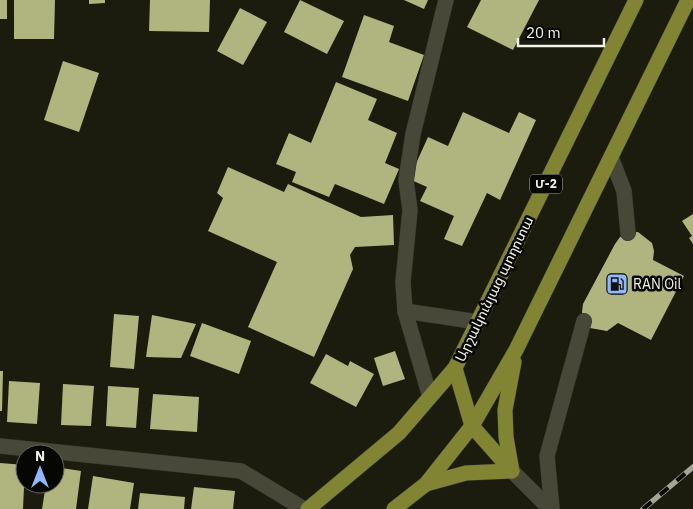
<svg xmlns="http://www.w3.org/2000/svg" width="693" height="509" font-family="'IBM Plex Sans','Noto Sans Armenian',sans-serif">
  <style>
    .building { fill: #b0b57f }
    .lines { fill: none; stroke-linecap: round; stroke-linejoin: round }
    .service-casing { stroke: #35362f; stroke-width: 16 }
    .minor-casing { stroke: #35362f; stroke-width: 16 }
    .secondary-casing { stroke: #35362f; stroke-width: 16 }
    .primary-casing { stroke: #35362f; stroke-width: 16 }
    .service { stroke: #474838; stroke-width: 15 }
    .minor { stroke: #474838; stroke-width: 15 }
    .secondary { stroke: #474838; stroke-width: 15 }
    .primary { stroke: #818433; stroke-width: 15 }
    .rail-casing { stroke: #a3a599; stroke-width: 5.5 }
    .rail { stroke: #060703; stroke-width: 4; stroke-dasharray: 11; stroke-linecap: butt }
    .labels { text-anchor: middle; stroke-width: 5; stroke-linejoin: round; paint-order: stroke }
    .shield { fill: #060703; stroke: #abada5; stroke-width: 1 }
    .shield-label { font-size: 12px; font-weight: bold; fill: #f2f4ea }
    .poi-label { font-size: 14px; fill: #f2f4ea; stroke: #060703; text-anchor: start }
    .street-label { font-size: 14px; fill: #f2f4ea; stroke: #060703 }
  </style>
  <rect width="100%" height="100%" fill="#1b1c0e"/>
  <g class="building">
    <rect x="0" y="0" width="7" height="19"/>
    <path d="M14,0H55L54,39H14Z"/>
    <path d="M89,0H105V3L89,4Z"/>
    <path d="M150,0H210L209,32L149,31Z"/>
    <path d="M300,0L344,21L327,54L284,32Z"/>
    <path d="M404,0H428L424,9Z"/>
    <path d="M481,0H539L513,50L467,27Z"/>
    <path d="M240,8L267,22L243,65L217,51Z"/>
    <path d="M364,15L394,26L389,42L424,55L408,101L342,77Z"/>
    <path d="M63,61L99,73L79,132L44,120Z"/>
    <path d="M336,82L377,99L368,120L397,133L385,163L399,169L384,204L335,184L329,197L292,182L296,172L276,164L289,133L311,143Z"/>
    <path d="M463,112L509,133L519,112L536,120L500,200L487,193L462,246L444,239L454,216L420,201L427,187L409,179L428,137L448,146Z"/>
    <path d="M228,167L284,192L288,184L361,217L393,215L394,245L355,247L350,255L353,269L314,357L248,327L277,262L208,231L223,198L217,193Z"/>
    <path d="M693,214V244L689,238L692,236L682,221Z"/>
    <path d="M638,232L652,243L654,251L653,260L684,276L651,340L618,323L607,331L590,328L584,321L582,312L583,304L615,244L620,237L628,233Z"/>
    <path d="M114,314L139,316L134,369L110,367Z"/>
    <path d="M152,315L196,324L181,358L146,357Z"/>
    <path d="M202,323L251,341L239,374L190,356Z"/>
    <path d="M395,351L405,379L383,386L374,358Z"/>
    <path d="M326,354L348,366L350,361L374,374L356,407L310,383Z"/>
    <path d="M0,371H3L2,411H0Z"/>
    <path d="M9,381L40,383L37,424L7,422Z"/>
    <path d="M63,384L94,386L91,426L61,425Z"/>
    <path d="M108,386L139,388L136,428L106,426Z"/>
    <path d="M153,394L199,397L197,432L150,429Z"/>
    <path d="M0,463L25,465L23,509H0Z"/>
    <path d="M55,467L81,471L76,509H42L46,484H55Z"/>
    <path d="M93,476L134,483L130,509H88Z"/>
    <path d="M194,487L235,491L233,509H191Z"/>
    <path d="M140,493L185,497L184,509H138Z"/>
  </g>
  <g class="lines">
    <g class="service-casing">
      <g id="service">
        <path d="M611,157L624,191L628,233"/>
        <path d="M552,509L547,456L584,321"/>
      </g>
    </g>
    <g class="minor-casing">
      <g id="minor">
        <path d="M405,311L478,322"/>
        <path d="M430,397L405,311L403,282L410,210L406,180L413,134L446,0"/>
        <path d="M0,446L241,471L304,509"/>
      </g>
    </g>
    <g class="secondary-casing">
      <path id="secondary" d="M512,471L550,509"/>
    </g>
    <g class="primary-casing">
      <g id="primary">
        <path d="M455,368L472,426L510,469"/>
        <path d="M512,471L506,437L505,410L514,362"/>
        <path d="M426,484L466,473L512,471"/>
        <path d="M308,509L399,433L455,368L636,0"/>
        <path d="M394,509L426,484L472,426L516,350L688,0"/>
      </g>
    </g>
    <use href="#service" class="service"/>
    <use href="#minor" class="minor"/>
    <use href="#secondary" class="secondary"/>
    <use href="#primary" class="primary"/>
    <g class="rail-casing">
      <path id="rail" d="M643,509L693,467"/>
    </g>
    <use href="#rail" class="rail"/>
  </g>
  <defs>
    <g id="fuel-square" transform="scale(1.125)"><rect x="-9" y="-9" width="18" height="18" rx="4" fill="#91b8fd" stroke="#060703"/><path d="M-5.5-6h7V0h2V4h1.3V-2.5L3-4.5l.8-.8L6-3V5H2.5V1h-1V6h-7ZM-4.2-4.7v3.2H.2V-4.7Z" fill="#111"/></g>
  </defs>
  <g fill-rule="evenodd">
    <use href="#fuel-square" x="617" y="284"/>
  </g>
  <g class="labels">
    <rect class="shield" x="530" y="174.5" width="32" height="19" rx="4"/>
    <g class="shield-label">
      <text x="546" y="188">Մ-2</text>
    </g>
    <g class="poi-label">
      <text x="633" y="289">RAN Oil</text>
    </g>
    <g class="street-label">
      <text transform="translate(494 289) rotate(-64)" y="5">Արշակունյաց պողոտա</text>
    </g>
  </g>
  <g transform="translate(40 469)"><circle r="24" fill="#060703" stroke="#64665f"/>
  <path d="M0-4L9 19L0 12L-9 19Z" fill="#91b8fd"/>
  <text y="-8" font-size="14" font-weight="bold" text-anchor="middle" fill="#f2f4ea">N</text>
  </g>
  <path d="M518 38v8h86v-8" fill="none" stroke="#f2f4ea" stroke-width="2.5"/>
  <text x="526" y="38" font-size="15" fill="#f2f4ea" stroke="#060703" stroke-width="4" paint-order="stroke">20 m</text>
</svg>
